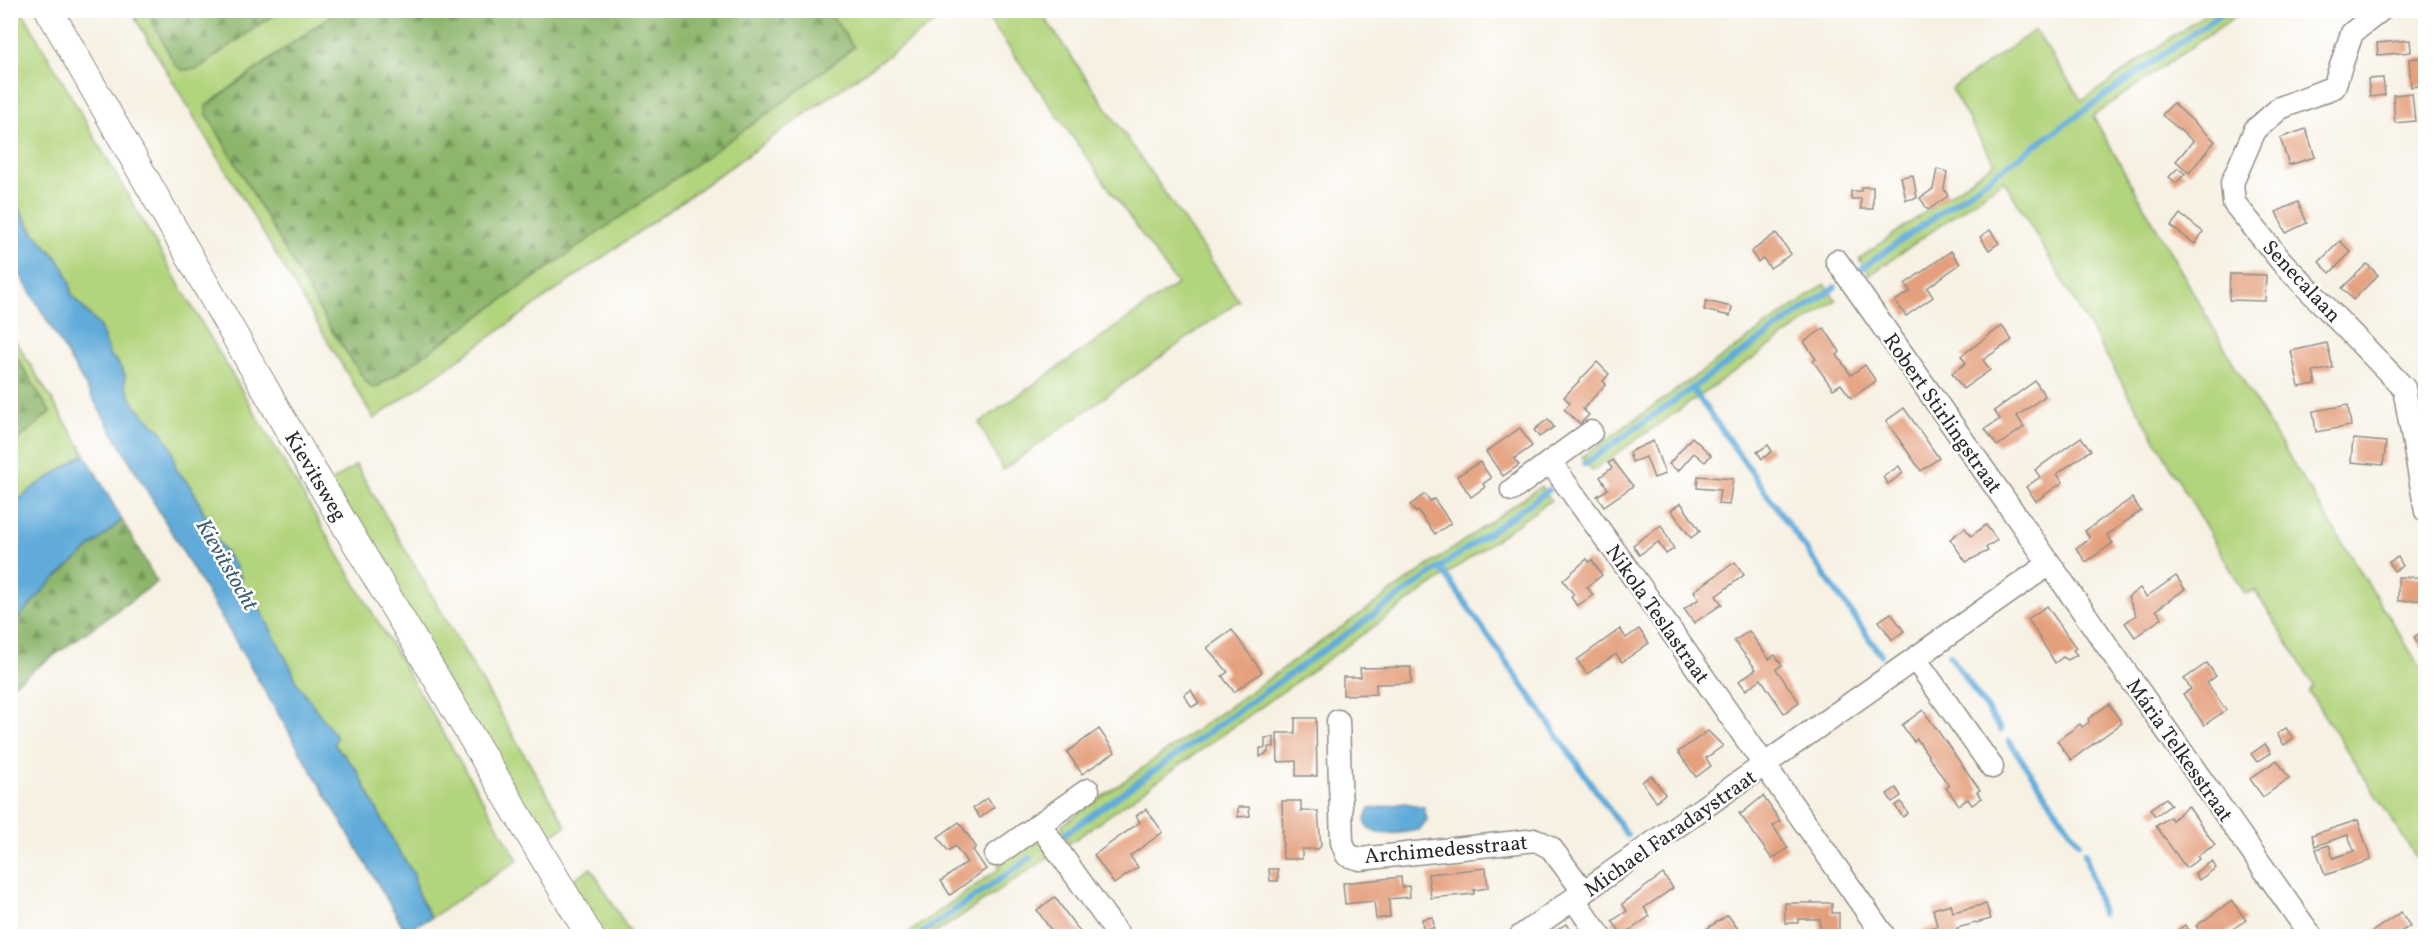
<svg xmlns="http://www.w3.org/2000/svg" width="2436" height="947" font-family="Vollkorn,serif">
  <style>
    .green { fill: #b2d47d; stroke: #6e8054; stroke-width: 1.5 }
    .forest { fill: url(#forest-firs); stroke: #5c704c; stroke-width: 1.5 }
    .water { fill: #61abd9; stroke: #466b82; stroke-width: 1.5 }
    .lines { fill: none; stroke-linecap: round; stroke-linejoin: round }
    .stream { stroke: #61abd9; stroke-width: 6 }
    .building { fill: #e49f7b }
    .minor-casing { stroke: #918e87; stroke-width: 25 }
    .tertiary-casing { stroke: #918e87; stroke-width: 29 }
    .minor { stroke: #fff; stroke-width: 22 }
    .tertiary { stroke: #fff; stroke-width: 27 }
    .labels { text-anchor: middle; stroke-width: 5; stroke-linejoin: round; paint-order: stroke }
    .street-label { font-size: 21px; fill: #2b2b2b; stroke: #fff }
    .water-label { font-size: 22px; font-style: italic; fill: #415e71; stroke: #fff }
  </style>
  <defs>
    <pattern id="forest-firs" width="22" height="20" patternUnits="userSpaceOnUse" patternTransform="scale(1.5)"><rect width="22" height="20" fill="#8db66c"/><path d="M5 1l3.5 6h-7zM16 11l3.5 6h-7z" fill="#739459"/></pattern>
  </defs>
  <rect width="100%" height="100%" fill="#fff"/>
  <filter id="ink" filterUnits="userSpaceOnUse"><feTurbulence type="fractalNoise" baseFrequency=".0167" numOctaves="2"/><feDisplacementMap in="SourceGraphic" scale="12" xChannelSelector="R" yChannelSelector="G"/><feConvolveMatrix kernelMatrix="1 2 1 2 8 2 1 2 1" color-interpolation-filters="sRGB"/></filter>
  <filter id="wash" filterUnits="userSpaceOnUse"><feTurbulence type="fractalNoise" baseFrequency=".008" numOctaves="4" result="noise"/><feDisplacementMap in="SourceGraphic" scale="24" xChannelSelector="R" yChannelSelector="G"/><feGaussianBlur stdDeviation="1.35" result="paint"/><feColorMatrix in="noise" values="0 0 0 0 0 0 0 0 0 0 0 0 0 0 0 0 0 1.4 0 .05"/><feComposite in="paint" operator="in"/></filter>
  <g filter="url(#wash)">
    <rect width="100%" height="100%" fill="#f7f1e3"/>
    <g class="green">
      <path d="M2211,10L2243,11L2093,116L2263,415L2425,675V871L2309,692L2314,685L2255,590L2245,594L2004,180L1870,275L1859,259L1994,163L1951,89L2035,30L2082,101Z"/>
      <path d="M11,11H22L176,279L518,860L431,918L417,892L413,874L398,850L356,769L334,744L336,738L297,683L292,670L260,609L240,587L241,577L219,543L192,488L176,469L172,449L162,432L135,406L125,385V375L116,360L110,356L100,327L71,294L58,258L35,234L11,194Z"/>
      <path d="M131,11H147L175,65L197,69L279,11H337L227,90L206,112L329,326L364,379L373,388L394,376L774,109L854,47L828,11H885L896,20L909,11H951L374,419Z"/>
      <path d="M983,11H1040L1239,301L1003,470L979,423L1177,284Z"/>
      <path d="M1825,284L1836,300L1592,471L1582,457Z"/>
      <path d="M11,333L85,454L34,487L11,506V446L50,412L11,347Z"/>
      <path d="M356,465L566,826L542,841L330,483Z"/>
      <path d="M1541,486L1551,500L1069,844L1063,833L1062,825Z"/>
      <path d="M1031,840L1038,841L1052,855L931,936H904L1000,868L998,864Z"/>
      <path d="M591,868L632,936H599L567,883Z"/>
    </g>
    <g class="forest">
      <path d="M147,11H279L197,69L182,70L175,65Z"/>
      <path d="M337,11H828L854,47L774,109L394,376L373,389L364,379L329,326L206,112V106Z"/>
      <path d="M10,347L50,412L11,446H10Z"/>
      <path d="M122,520L157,582L11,686L10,626L52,581Z"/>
    </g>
    <g class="water">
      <path d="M10,194C17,207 25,223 35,234C50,251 72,269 71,294L100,327L110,356L116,360L125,375V385L135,406L162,432L172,449L176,469L192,488L219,543L237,569L241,587L260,609L292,670L297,683L337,738L334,744L356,769L398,850L414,874L417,892L431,918L405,930L11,259Z"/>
      <path d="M85,454L122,520L52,581L11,626V506L34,487Z"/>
      <path d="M1405,803L1424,807L1427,820L1419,830C1403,832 1366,842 1365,818L1370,809Z"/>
    </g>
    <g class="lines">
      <g class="stream">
        <path d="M1861,269L2226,10"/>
        <path d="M1692,388L1881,655"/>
        <path d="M1585,464L1835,287"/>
        <path d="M1440,567L1627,835"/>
        <path d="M1950,655L2001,730"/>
        <path d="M2009,741L2079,843"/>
        <path d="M1065,834L1549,490"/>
        <path d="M2085,853L2102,914"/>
        <path d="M918,936L1030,858"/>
      </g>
    </g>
    <g id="blocks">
      <g class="building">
        <path d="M2410,40L2411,52L2378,55L2377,43Z"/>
        <path d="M2426,57V85L2411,87L2409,59Z"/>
        <path d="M2383,78L2385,95L2370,97L2368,79Z"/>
        <path d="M2412,93L2415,121L2395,123L2393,95Z"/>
        <path d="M2173,103L2215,141L2189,173L2176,161L2193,141L2162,115Z"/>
        <path d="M2306,129L2315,157L2289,165L2280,138Z"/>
        <path d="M2178,168L2185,174L2176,183L2169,177Z"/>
        <path d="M1937,169L1947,172L1944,189L1948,196L1928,210L1920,198L1933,189Z"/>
        <path d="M1913,175L1917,198L1906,200L1901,177Z"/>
        <path d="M1861,187H1873V209H1861V199H1851V191H1861Z"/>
        <path d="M2298,202L2307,223L2286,233L2276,212Z"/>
        <path d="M2180,214L2203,232L2195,244L2171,226Z"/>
        <path d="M1990,230L1999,243L1989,250L1980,237Z"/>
        <path d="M1776,233L1791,254L1770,268L1763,258L1758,262L1751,252Z"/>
        <path d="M2340,241L2351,252L2330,273L2319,262Z"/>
        <path d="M1951,251L1960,264L1927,288L1933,297L1906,316L1895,301L1910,291L1905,284Z"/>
        <path d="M2367,264L2378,275L2353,300L2342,288Z"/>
        <path d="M2230,274L2266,275L2265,301L2229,300Z"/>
        <path d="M1706,301L1732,307L1730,316L1704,310Z"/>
        <path d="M2002,326L2012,340L1983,360L1990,370L1963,389L1952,373L1966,363L1961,356Z"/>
        <path d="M1824,328L1840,352L1837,355L1851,375L1865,365L1876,381L1851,398L1841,384L1833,389L1813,361L1816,359L1804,342Z"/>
        <path d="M2327,343L2333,368L2313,372L2316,384L2299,387L2291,351Z"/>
        <path d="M1597,362L1609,374L1603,381L1606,384L1583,409L1589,415L1580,424L1564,409L1570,403L1564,397Z"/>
        <path d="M2035,381L2045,396L2017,416L2024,427L1997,446L1985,429L2000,419L1994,411Z"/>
        <path d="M2348,405L2351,426L2316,432L2313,411Z"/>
        <path d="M1904,408L1939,458L1921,471L1886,421Z"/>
        <path d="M1548,419L1554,427L1539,437L1534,430Z"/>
        <path d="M1520,428L1532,446L1514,459L1519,465L1503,476L1486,452Z"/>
        <path d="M1692,437L1711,455L1705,462L1694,453L1678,471L1669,464Z"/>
        <path d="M2081,437L2091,450L2057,474L2063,482L2036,501L2026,487L2040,477L2035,470Z"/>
        <path d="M2353,439L2386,442L2383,465L2351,462Z"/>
        <path d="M1653,441L1665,474L1654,478L1646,457L1632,462L1629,452Z"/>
        <path d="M1768,445L1772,451L1762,459L1757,452Z"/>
        <path d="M1613,460L1633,486L1604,506L1597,496L1608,489L1600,477L1612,468L1608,463Z"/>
        <path d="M1480,462L1491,478L1483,484L1485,487L1471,497L1457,476Z"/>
        <path d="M1899,466L1903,473L1888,484L1883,477Z"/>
        <path d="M1698,476L1733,479L1729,505L1718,504L1720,490L1697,488Z"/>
        <path d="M1425,494L1430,501L1434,499L1451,523L1435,534L1418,511L1416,513L1410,505Z"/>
        <path d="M2132,498L2141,511L2107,535L2113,543L2086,562L2076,548L2090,538L2085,531Z"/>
        <path d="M1681,503L1700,531L1691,538L1671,510Z"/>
        <path d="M1661,525L1674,549L1666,554L1658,542L1639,555L1633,545Z"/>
        <path d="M1986,525L1997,540L1986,548L1988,551L1966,562L1950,539L1965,528L1971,536Z"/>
        <path d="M2398,557L2403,566L2394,571L2389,562Z"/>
        <path d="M1587,559L1589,562L1592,560L1602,575L1587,587L1593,595L1577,606L1571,597L1574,595L1563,580Z"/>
        <path d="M1735,562L1744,575L1716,596L1722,604L1694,623L1684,609L1699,599L1694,591Z"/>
        <path d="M2176,576L2185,589L2156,610L2162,618L2135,637L2125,623L2136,615L2128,597L2140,588L2146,597Z"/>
        <path d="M2398,577H2426V600L2398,601Z"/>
        <path d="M2047,606L2076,648L2073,650L2077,655L2068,660L2063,657L2055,663L2028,619Z"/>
        <path d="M1891,613L1904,631L1892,640L1879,621Z"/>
        <path d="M1620,629L1626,638L1639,629L1649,643L1622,662L1616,654L1587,674L1577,660Z"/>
        <path d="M1232,630L1262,672L1234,692L1222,676L1228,672L1207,648Z"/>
        <path d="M1749,631L1769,659L1775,655L1782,665L1776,669L1799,702L1784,713L1761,679L1746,690L1739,681L1756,669L1734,641Z"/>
        <path d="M2420,633L2426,642V647L2421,649L2414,637Z"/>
        <path d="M2207,663L2216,676L2207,683L2226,710L2204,725L2183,694L2191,689L2184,679Z"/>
        <path d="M1411,667V683L1376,684V694L1343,695V677H1361L1360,668Z"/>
        <path d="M1191,690L1199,703L1192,707L1184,695Z"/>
        <path d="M2109,704L2122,723L2071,760L2057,741L2080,724L2082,727L2089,722L2088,719Z"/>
        <path d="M1923,710L1980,790L1977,792L1982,798L1972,805L1968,799L1959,805L1946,788L1949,786L1917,739L1914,742L1902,725Z"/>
        <path d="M1295,718H1316L1317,776H1296V761L1278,762L1277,733H1295Z"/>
        <path d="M2286,728L2293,738L2284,745L2277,734Z"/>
        <path d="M1099,729L1115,752L1082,774L1067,752Z"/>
        <path d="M1708,731L1723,746L1706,758L1711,766L1696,777L1678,752Z"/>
        <path d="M1274,737V747H1268V752L1260,757V748H1265V738Z"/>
        <path d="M2265,744L2271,753L2257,762L2251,754Z"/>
        <path d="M2277,760L2289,778L2263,797L2250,779Z"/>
        <path d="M1651,775L1665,794L1656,801L1642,782Z"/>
        <path d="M1896,788L1901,796L1892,802L1887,794Z"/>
        <path d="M1763,796L1780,821L1773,826L1788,848L1772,859L1739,813H1742Z"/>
        <path d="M987,798L994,807L980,818L973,808Z"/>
        <path d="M2166,798L2171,805L2155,816L2150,809Z"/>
        <path d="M1282,801H1301V811H1318L1321,846L1318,849H1302V859H1283Z"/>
        <path d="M1901,802L1908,813L1903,817L1895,806Z"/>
        <path d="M2188,806L2215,845L2197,856L2199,859L2186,868L2156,826L2170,817L2172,820Z"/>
        <path d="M1238,807H1249L1250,816L1238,817Z"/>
        <path d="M1146,809L1163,832L1130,856L1138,867L1114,884L1094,855L1140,822L1136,816Z"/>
        <path d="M2358,820L2371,860L2325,875L2316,849L2329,845L2333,858L2354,851L2348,835L2315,846L2312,835Z"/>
        <path d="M959,822L976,847L973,850L986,869L950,895L941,881L967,862L955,846L948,851L938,837Z"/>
        <path d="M2212,861L2216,868L2199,880L2195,873Z"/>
        <path d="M1486,868L1488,888L1474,890V894L1431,898L1428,874Z"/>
        <path d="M1269,869H1278V881H1270Z"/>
        <path d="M1663,874L1673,888L1644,908L1650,916L1623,935L1612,921L1627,911L1622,904Z"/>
        <path d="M1401,877L1402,887L1409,886L1410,897L1389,899L1390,917L1376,919L1374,901L1345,904L1343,883Z"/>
        <path d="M1055,897L1066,913L1083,936H1055L1037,910Z"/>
        <path d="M2232,901L2246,920L2222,936H2203L2196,926Z"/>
        <path d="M1785,903H1832V913H1839V936H1820V919H1798V923H1785Z"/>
        <path d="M1951,904L1953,912L1986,904L1991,919L1957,928L1959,936H1925L1923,930L1937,926L1933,909Z"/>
        <path d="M2401,912L2410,926L2394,936H2366Z"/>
        <path d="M1728,915L1743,936H1711L1706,929Z"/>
        <path d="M1433,917L1434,928L1423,929L1422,919Z"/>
        <path d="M1566,924L1574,936H1548Z"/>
        <path d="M2185,925L2193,936H2182L2178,930Z"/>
      </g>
    </g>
  </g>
  <g filter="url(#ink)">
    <use href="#blocks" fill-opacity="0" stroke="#918e87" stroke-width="1.5"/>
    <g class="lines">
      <g class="minor-casing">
        <g id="minor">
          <path d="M2381,10L2352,33L2334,87L2280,108L2255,130L2232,183L2234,203L2282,262L2404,388L2426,511"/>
          <path d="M1837,261L2311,936"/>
          <path d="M1550,462L1627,568L1884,936"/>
          <path d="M1512,490L1591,432"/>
          <path d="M1916,660L1992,767"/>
          <path d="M1338,721L1342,842L1347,855L1360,859L1536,840L1551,848L1584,892"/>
          <path d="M1039,824L1119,936"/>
          <path d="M996,855L1088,790"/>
          <path d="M1574,900L1600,936"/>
          <path d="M1521,936L2049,564"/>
        </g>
      </g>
      <g class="tertiary-casing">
        <path id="tertiary" d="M49,10L288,429L590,936"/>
      </g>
      <use href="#minor" class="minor"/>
      <use href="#tertiary" class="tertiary"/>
    </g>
  </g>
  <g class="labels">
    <g class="street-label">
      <text transform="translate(2302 281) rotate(47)" y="7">Senecalaan</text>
      <text transform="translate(1943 413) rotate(55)" y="7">Robert Stirlingstraat</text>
      <text transform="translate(316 476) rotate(59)" y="7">Kievitsweg</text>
      <text transform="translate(1658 614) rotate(55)" y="7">Nikola Teslastraat</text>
      <text transform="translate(2180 750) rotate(55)" y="7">Mária Telkesstraat</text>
      <text transform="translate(1670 833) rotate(-35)" y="7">Michael Faradaystraat</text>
      <text transform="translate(1446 849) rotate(-5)" y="7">Archimedesstraat</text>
    </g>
    <g class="water-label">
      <text transform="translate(228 564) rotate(60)" y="8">Kievitstocht</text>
    </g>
  </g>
  <rect width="2436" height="947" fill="none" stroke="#fff" stroke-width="36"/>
</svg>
